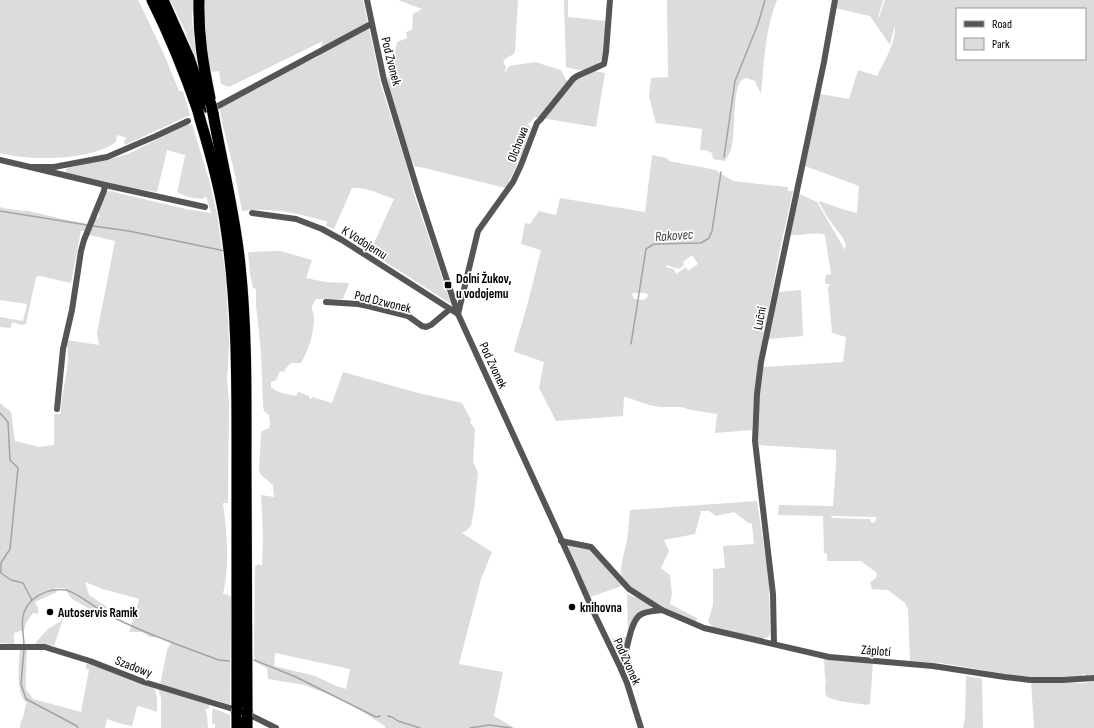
<svg xmlns="http://www.w3.org/2000/svg" width="1094" height="728" font-family="'Sofia Sans Condensed',sans-serif">
  <style>
    .green { fill: #dcdcdc; fill-rule: evenodd }
    .lines { fill: none; stroke-linecap: round; stroke-linejoin: round }
    .stream { stroke: #a3a3a3; stroke-width: 1.5 }
    .highway-casing { stroke: #dbdbdb; stroke-width: 12 }
    .street { stroke: #555; stroke-width: 6 }
    .highway { stroke: #000; stroke-width: 11 }
    .highway-bridge-casing { stroke: #dbdbdb; stroke-width: 12; stroke-linecap: butt }
    .highway-bridge { stroke: #000; stroke-width: 11 }
    .poi-dot { fill: #000; stroke: #fff; stroke-width: 1.5 }
    .labels { text-anchor: middle; stroke-width: 3.5; stroke-linejoin: round; paint-order: stroke }
    .street-label { font-size: 13px; fill: #000; stroke: #fff }
    .poi-label { font-size: 13px; font-weight: bold; fill: #000; stroke: #fff; text-anchor: start }
    .water-label { font-size: 14px; font-style: italic; fill: #444; stroke: #fff }
  </style>
  <rect width="100%" height="100%" fill="#fff"/>
  <g class="green">
    <path d="M0,0H138L163,52L179,91H183L190,115L125,145L124,140L127,138L117,135L116,142C91,161 29,161 0,153Z"/>
    <path d="M170,0H193L192,20L197,63L184,28Z"/>
    <path d="M205,0H363L381,85L406,164L414,194L451,304L370,252L394,199C382,195 365,186 352,188L334,229L326,226L327,221H325C298,213 270,207 242,211L235,175L222,122L220,108L298,66L318,57L323,41L229,87L221,84L219,71L213,72L209,68L205,37Z"/>
    <path d="M398,0H518L515,51L514,54L508,57L503,61L506,67L504,74L509,66L535,62L561,70L566,80L574,82L579,77L595,71L605,73L596,127L535,117L528,124L531,128L523,151L506,188L420,167H415L412,161L394,110L387,79L392,67L397,42L407,38L406,32L412,30L413,14L422,9Z"/>
    <path d="M564,0H568V17L607,21L603,57C599,64 591,70 583,70C578,70 571,68 566,67Z"/>
    <path d="M667,0H777C765,29 764,63 761,94L755,81L746,78C744,79 743,79 741,81C732,91 736,134 731,149C730,153 727,157 725,161L713,159L712,153L705,150H700L702,129L656,123L649,96L651,78L668,77Z"/>
    <path d="M837,0H883L878,17H879L885,0H1094V675L1085,676L1084,673L1082,676L1079,677H1042L1032,678L941,663L910,661L908,609L905,603L888,590L872,589L870,582L876,578L877,573L861,561H827V554L824,553L823,516L778,515L779,505L833,506L836,463V450L760,445L757,443L760,388L763,367L843,362L846,337L832,333L828,288L830,284H826L825,281L826,275L831,274L825,235C814,231 802,236 791,235L799,194L817,202L845,250L846,245L843,238L828,218L819,202L820,201L845,210L857,213L859,186L805,166L820,94L849,99L858,70L877,76C884,62 896,42 895,26L892,36L890,45L870,16L835,8ZM957,9H1085V59H957ZM830,516L876,517V520L875,522L873,523L871,522L870,519L833,518Z"/>
    <path d="M188,124L189,125L192,124L209,180L217,214L226,279L229,340L228,369L227,376L229,402L228,503H223C227,534 230,564 223,594H227L231,597L230,705L213,699H211L160,685L167,650L171,643L161,637H150L142,632H129L133,621L137,612V606L139,599L103,589L85,582L89,595L107,607L104,617L72,599L65,589V588H55L57,592L35,602L38,608V614L33,613L26,623L24,630L14,633V644L0,643V403L11,412L15,441L39,447L54,445V414H61C61,408 61,403 62,398C65,379 71,358 66,340L99,345L97,333L115,241L89,235L95,218H99V211L107,192L112,191L122,194L186,209L211,213L206,196L203,199C193,198 185,197 177,192L184,161L185,155L167,150L157,192L115,185L70,174L66,172V169L68,168L113,158L128,154Z"/>
    <path d="M652,155L667,158L669,161L716,170L718,172L733,181L788,187V191H793L780,249L758,364L754,398L752,430L715,433L717,414L691,410L681,407H660L649,405L626,397H624L623,416L556,421L539,388L544,362L515,352L514,350L527,306L541,250L521,244L525,223L530,224L539,211L556,215L560,198L645,212ZM692,255L698,264L688,271L686,267L676,274L674,269L666,267V265L679,269L684,265L683,262ZM634,293H646L648,295L647,298L643,300L634,299L632,294Z"/>
    <path d="M0,207C9,210 19,210 28,211C48,215 68,221 88,224L85,231H81L71,283L40,276L36,277L26,324L22,325L12,322L11,328L0,327V317L23,321L27,304L0,300Z"/>
    <path d="M280,251L312,260L306,278L325,282L349,283L343,299H316C315,301 312,305 312,308C312,311 314,314 314,317C314,334 309,349 301,363H291L286,368L284,372L280,371L276,380L271,382V387C277,393 287,394 296,396L297,393L299,392L309,396V398L311,399L312,397L332,403L343,372L418,393L462,403L471,420L470,422L475,429L473,462L478,473L474,510L471,526L467,530L462,533L492,552L481,579L459,664L503,672L494,716L515,728H385V726L344,700L304,685L268,679L267,668L255,662L254,651L255,567L258,564L262,566L263,536L261,495L274,497L273,485L261,475L259,470L261,434L262,431L269,428L270,424L269,415L264,411L263,406L261,352L256,305V289L253,288L250,274L248,252ZM275,653L350,669L346,689L334,685L315,676L274,666Z"/>
    <path d="M801,290L803,336L768,339L777,292Z"/>
    <path d="M757,501L769,580L770,634L768,637L762,639L713,627L708,622L713,605V569L725,568L723,546L754,544L752,524L747,522L734,512L716,516L709,511H701L695,534L664,540L669,551L661,568L670,575L672,594L670,604L697,618L696,622C680,615 625,591 621,574C620,568 625,549 627,541C628,531 629,521 630,510Z"/>
    <path d="M568,545L589,549L622,586L590,597L568,546Z"/>
    <path d="M627,594L639,599L652,607C637,613 633,616 628,632Z"/>
    <path d="M62,618L63,619L54,646L43,644H36V642L48,629L61,621Z"/>
    <path d="M626,637L624,656L621,661L611,639Z"/>
    <path d="M20,650H27L26,670V689L33,699L81,712L89,670L86,669V664L89,663L154,687L157,697V712L139,706L137,707L132,726L118,723L107,719L105,728H20C20,722 21,722 23,717C25,712 24,708 27,703C15,694 19,663 20,650Z"/>
    <path d="M824,659H825L873,662L870,704L867,705C856,703 835,702 826,696L825,687L826,681L825,678Z"/>
    <path d="M967,676L982,679L983,728H963L964,721H965L966,677Z"/>
    <path d="M1094,681V728H1034L1031,682L1084,683Z"/>
    <path d="M159,688L209,704V709H205L207,715L208,728H161V698L159,693Z"/>
    <path d="M213,708L230,715V728H215V724H212V713Z"/>
  </g>
  <g class="lines">
    <g class="stream">
      <path d="M724,157L735,81L758,24L765,0"/>
      <path d="M0,211L87,225"/>
      <path d="M93,226L129,231L225,251"/>
      <path d="M631,344L646,249L654,244L701,243L709,238L712,231L721,172"/>
      <path d="M0,413L8,422L10,460L18,468L10,549L1,563V573L11,580L23,583L32,600C18,615 23,626 24,644"/>
      <path d="M32,600C42,592 54,588 66,590C74,591 96,608 105,613C141,632 181,646 219,660L229,661"/>
      <path d="M24,650L21,684L26,699L77,726L78,728"/>
      <path d="M254,660L296,677L376,717L380,716"/>
      <path d="M388,716L392,717L398,721L420,728"/>
      <path d="M470,728L489,725L511,728"/>
    </g>
    <g class="highway-casing">
      <g id="highway">
        <path d="M152,0C170,36 185,73 198,111"/>
        <path d="M163,0L189,58L206,107"/>
        <path d="M199,0C198,35 203,64 210,98"/>
        <path d="M213,113C222,164 235,214 240,265C247,331 246,398 246,464C246,547 247,629 247,712"/>
        <path d="M200,119C211,155 221,191 226,228C238,308 237,389 237,470C237,549 237,629 237,708"/>
        <path d="M247,717V728"/>
        <path d="M237,728V712"/>
      </g>
    </g>
    <g class="street">
      <path d="M367,0L384,80L418,192L458,314L572,563L594,613L621,669L627,683L641,728"/>
      <path d="M218,106L371,24"/>
      <path d="M0,160L30,167H54L107,157L156,136L188,121"/>
      <path d="M30,167L105,185L104,191L84,240L81,251L72,310L63,349L57,409"/>
      <path d="M105,185L205,207"/>
      <path d="M252,213L296,219L322,229L342,240L458,314L478,231L513,182L521,165L537,123L540,120L573,79L577,76L604,64L606,52L610,0"/>
      <path d="M326,302L358,304L368,306L408,316L422,326L426,327L431,325L450,309"/>
      <path d="M561,541L591,547L629,589L662,610L704,628L829,657L933,666L1005,677L1030,680H1063L1094,678"/>
      <path d="M774,644L773,594L755,441L757,394L761,362L824,62L835,0"/>
      <path d="M0,647H45L51,649L90,661L144,682L233,709"/>
      <path d="M621,669C627,655 629,623 640,615C646,611 655,611 662,610"/>
      <path d="M252,716L276,728"/>
    </g>
    <use href="#highway" class="highway"/>
    <g class="highway-bridge-casing">
      <g id="highway-bridge">
        <path d="M211,104L213,113"/>
        <path d="M198,111L200,119"/>
        <path d="M237,712V708"/>
        <path d="M247,712V717"/>
      </g>
    </g>
    <use href="#highway-bridge" class="highway-bridge"/>
  </g>
  <g class="poi-dot">
    <rect x="444" y="281" width="8" height="8" rx="2"/>
    <circle cx="572" cy="607" r="4"/>
    <circle cx="50" cy="612" r="4"/>
  </g>
  <g class="labels">
    <g class="street-label">
      <text transform="translate(392 61) rotate(76)" y="5">Pod Zvonek</text>
      <text transform="translate(517 144) rotate(-69)" y="5">Olchowa</text>
      <text transform="translate(365 242) rotate(32)" y="5">K Vodojemu</text>
      <text transform="translate(383 301) rotate(14)" y="5">Pod Dzwonek</text>
      <text transform="translate(759 318) rotate(-79)" y="5">Luční</text>
      <text transform="translate(494 365) rotate(65)" y="5">Pod Zvonek</text>
      <text transform="translate(876 650) rotate(5)" y="5">Záplotí</text>
      <text transform="translate(628 661) rotate(66)" y="5">Pod Zvonek</text>
      <text transform="translate(134 666) rotate(21)" y="5">Szadowy</text>
    </g>
    <g class="poi-label">
      <text x="456" y="283">Dolní Žukov,<tspan x="456" dy="15">u vodojemu</tspan></text>
      <text x="580" y="612">knihovna</text>
      <text x="58" y="617">Autoservis Ramik</text>
    </g>
    <g class="water-label">
      <text transform="translate(674 235) rotate(-4)" y="5">Rakovec</text>
    </g>
  </g>
  <rect x="956" y="8" width="130" height="52" fill="#ffffff" stroke="#999999"/>
  <rect x="964" y="21" width="20" height="6" fill="#555555" stroke="#999999"/>
  <text x="992" y="28" font-size="12" fill="#000000">Road</text>
  <rect x="964" y="38" width="20" height="12" fill="#dcdcdc" stroke="#999999"/>
  <text x="992" y="48" font-size="12" fill="#000000">Park</text>
</svg>
